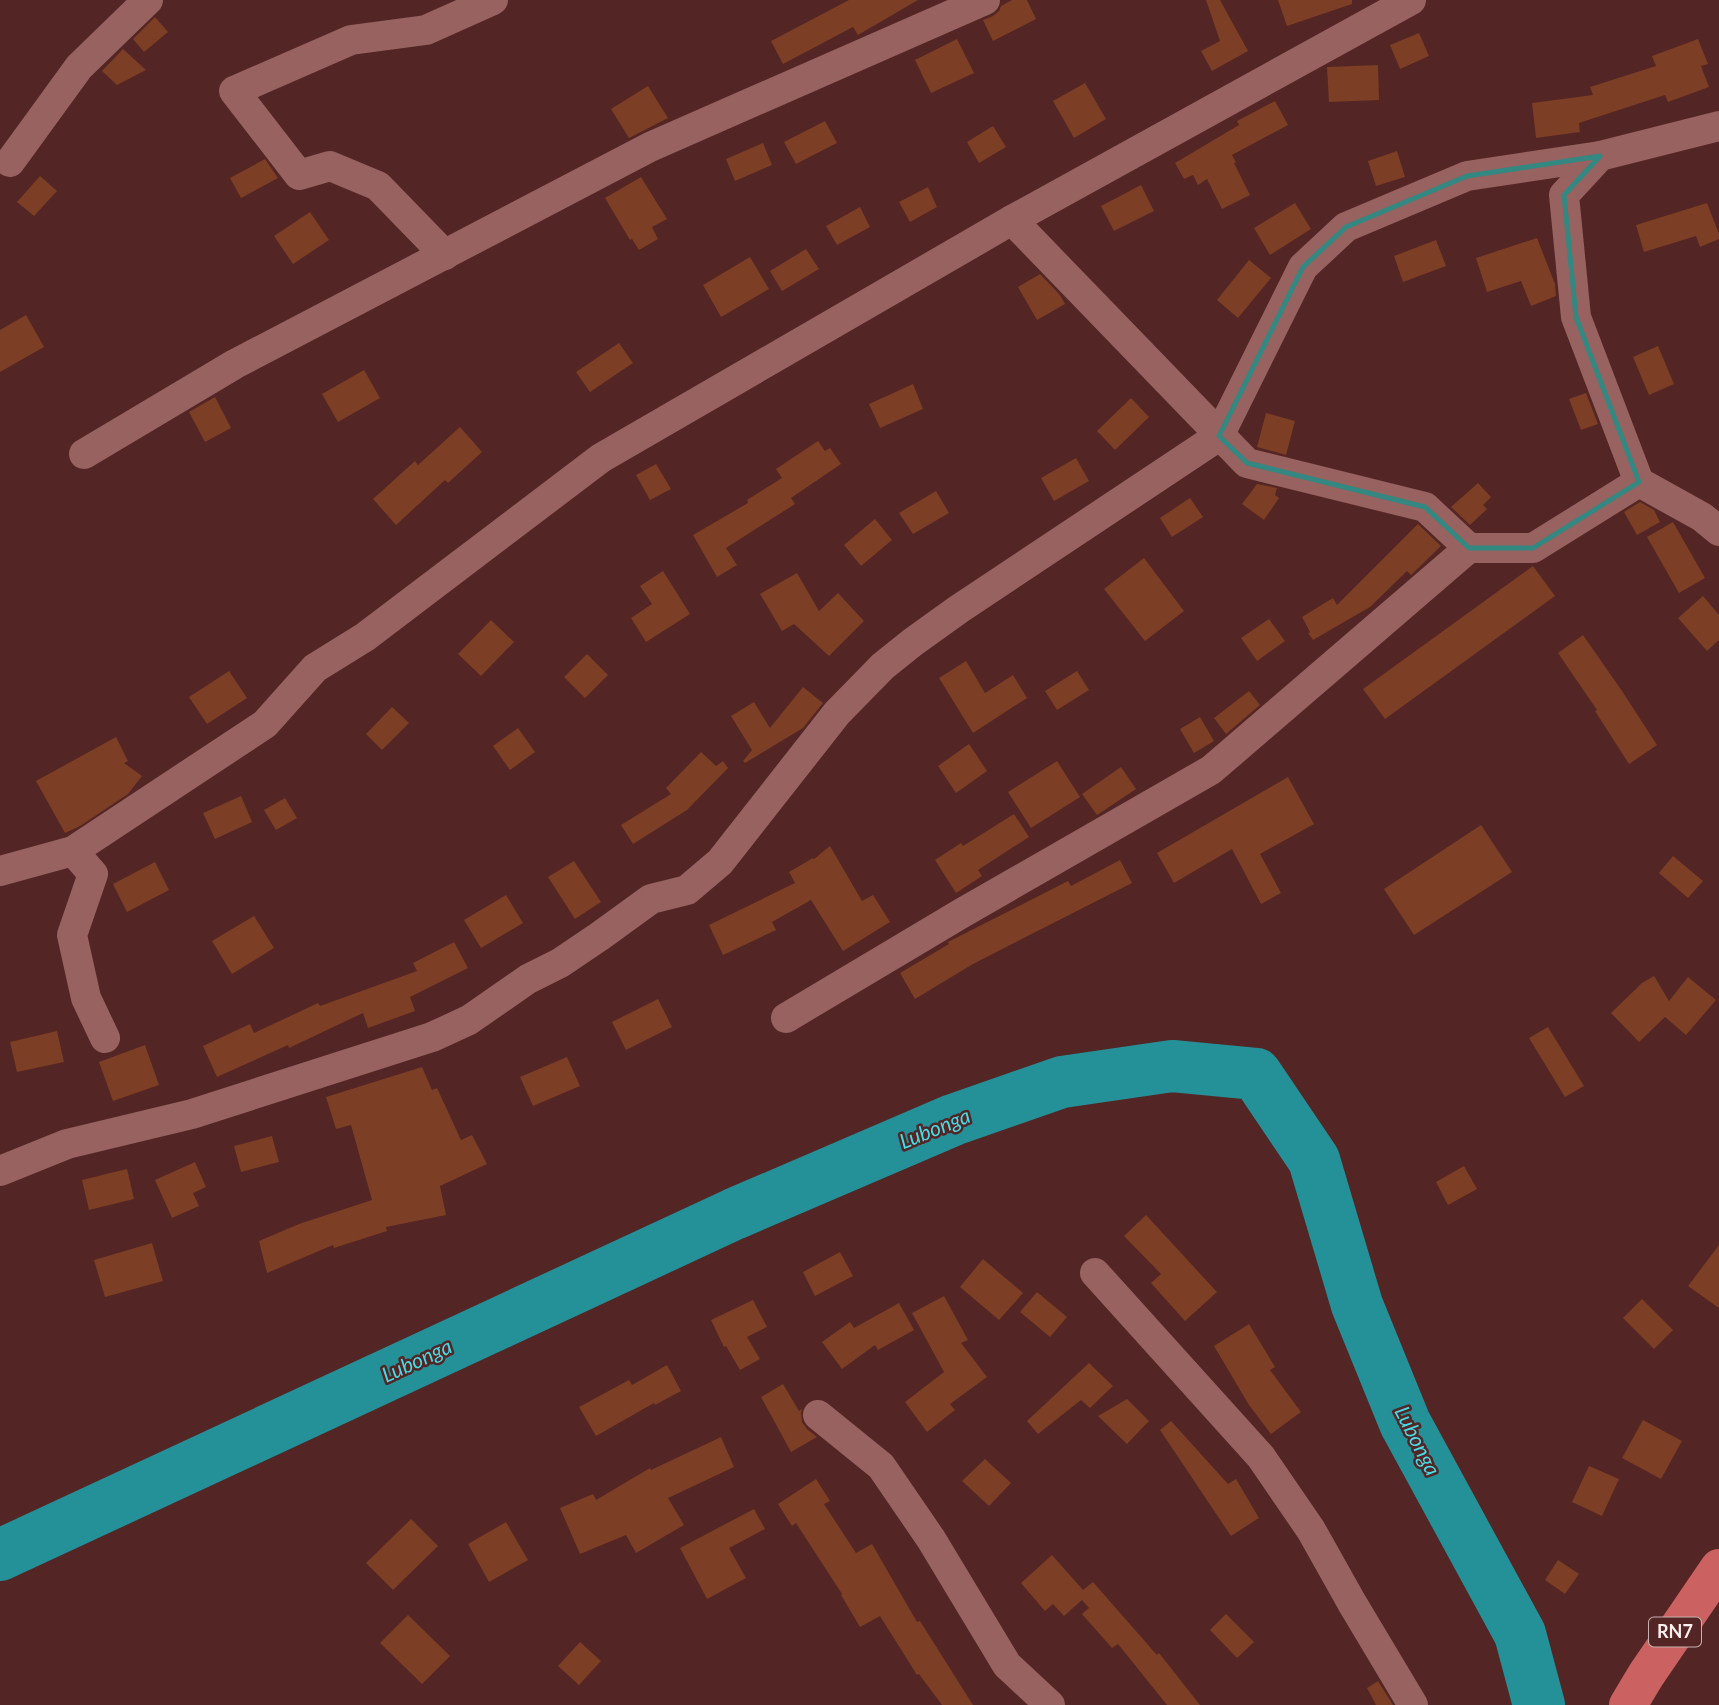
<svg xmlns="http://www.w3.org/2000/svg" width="1719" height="1705" font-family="Lato,sans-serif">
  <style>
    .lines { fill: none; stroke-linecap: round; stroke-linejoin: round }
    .river { stroke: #249199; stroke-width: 52 }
    .building { fill: #7c3e24 }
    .street { stroke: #97625f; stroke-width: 30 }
    .primary { stroke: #cb6160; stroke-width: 38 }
    .marked { fill: none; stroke: #338881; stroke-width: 5; stroke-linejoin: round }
    .labels { text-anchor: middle; stroke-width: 5; stroke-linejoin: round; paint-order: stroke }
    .shield { fill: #532524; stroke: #c9b2b1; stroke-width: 2 }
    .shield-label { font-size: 18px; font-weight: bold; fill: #fcefee }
    .water-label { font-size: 21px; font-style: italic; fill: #45dce7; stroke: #532524 }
  </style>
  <rect width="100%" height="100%" fill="#532524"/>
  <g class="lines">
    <path class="river" d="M0,1555L734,1214L953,1120L1062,1082L1172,1066L1256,1074L1314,1160L1357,1305L1405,1423L1520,1634L1539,1705"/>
  </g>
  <g class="building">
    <path d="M849,0H918L858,35L853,27L783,64L771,41Z"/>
    <path d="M1012,0H1027L1036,19L993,41L983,20L993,16L999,11L1001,6Z"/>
    <path d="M1206,0H1220L1248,51L1212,71L1201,51L1220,41Z"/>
    <path d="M1278,0H1352V4L1287,26Z"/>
    <path d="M155,17L168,32L144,52L133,39Z"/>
    <path d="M1419,33L1429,56L1400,69L1390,45Z"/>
    <path d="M957,39L974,73L931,93L915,60Z"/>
    <path d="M1698,39L1708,64L1701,66L1709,87L1668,102L1665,95L1579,123L1580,132L1536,138L1532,103L1593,95L1590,87L1656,66L1652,56Z"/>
    <path d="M123,49L146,70L117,85L102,71Z"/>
    <path d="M1378,65L1379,100L1329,102L1327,67Z"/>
    <path d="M1085,83L1106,119L1074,138L1053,101Z"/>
    <path d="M648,86L668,118L629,138L611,109Z"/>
    <path d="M1275,101L1288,125L1232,155L1236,162L1234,163L1250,195L1222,209L1207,179L1198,185L1193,175L1184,179L1175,163L1239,125L1237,121Z"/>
    <path d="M825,121L837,143L796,164L784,142Z"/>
    <path d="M993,126L1006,147L979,163L967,142Z"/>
    <path d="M763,143L772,165L735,181L726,159Z"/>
    <path d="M1397,151L1405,177L1376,186L1368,161Z"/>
    <path d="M265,159L278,178L241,198L230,178Z"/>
    <path d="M40,176L57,191L34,216L17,202Z"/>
    <path d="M641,177L667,219L652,227L658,239L639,250L632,239L630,240L605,198Z"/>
    <path d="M1141,185L1154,211L1114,231L1101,206Z"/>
    <path d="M928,187L937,207L910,222L899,202Z"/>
    <path d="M1295,203L1311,229L1270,255L1254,228Z"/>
    <path d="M1707,203L1719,234V239L1700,247L1696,236L1644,252L1636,225Z"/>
    <path d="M860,207L870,227L837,245L826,226Z"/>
    <path d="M310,212L329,240L293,264L274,236Z"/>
    <path d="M1537,238L1555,284L1556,296L1531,306L1521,281L1487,292L1476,258Z"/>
    <path d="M1436,240L1446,266L1403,282L1394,256Z"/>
    <path d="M806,249L819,269L782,291L770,271Z"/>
    <path d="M750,257L769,289L721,317L703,285Z"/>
    <path d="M1249,260L1271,278L1238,318L1217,300Z"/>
    <path d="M1040,274L1060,295L1065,304L1037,320L1018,287Z"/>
    <path d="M26,315L44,347L0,372V330Z"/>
    <path d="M619,343L633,363L590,392L576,372Z"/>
    <path d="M1658,346L1674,384L1649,395L1633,357Z"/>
    <path d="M364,370L380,398L338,422L322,394Z"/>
    <path d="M913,384L923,409L880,428L869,404Z"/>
    <path d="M1586,393L1598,424L1581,430L1569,399Z"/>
    <path d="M215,397L231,428L205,442L189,412Z"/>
    <path d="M1131,398L1149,417L1115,450L1097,431Z"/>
    <path d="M1266,413L1295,421L1286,455L1257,447Z"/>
    <path d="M460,427L482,452L448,483L445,480L396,525L373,499L415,461L418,465Z"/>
    <path d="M818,441L825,451L830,448L841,464L791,498L795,504L726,548L737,565L717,577L693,535L748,503L747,500L782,478L776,469Z"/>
    <path d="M1076,458L1089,481L1054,501L1041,478Z"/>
    <path d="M656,464L671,489L650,500L636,475Z"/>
    <path d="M1478,483L1491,497L1483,505L1487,509L1470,525L1451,507Z"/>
    <path d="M1257,484L1277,488L1275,495L1279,498L1264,520L1242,504Z"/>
    <path d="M936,491L949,513L913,534L899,513Z"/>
    <path d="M1190,498L1203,517L1172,537L1160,518Z"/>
    <path d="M1640,502L1654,510L1660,522L1637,535L1624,512Z"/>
    <path d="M875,519L892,540L861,566L844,545Z"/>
    <path d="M1673,522L1705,578L1679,593L1647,537Z"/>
    <path d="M1418,524L1441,546L1411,575L1407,571L1370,607L1313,640L1308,633L1310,632L1302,617L1333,598L1337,605Z"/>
    <path d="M1144,558L1184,611L1145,641L1104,589Z"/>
    <path d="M1533,566L1555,596L1385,719L1363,689Z"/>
    <path d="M663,571L690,614L646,642L631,618L652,604L640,586Z"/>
    <path d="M797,573L819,611L838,593L864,621L829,656L794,624L782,631L760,594Z"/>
    <path d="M1703,596L1719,615V640L1707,651L1678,618Z"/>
    <path d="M1269,619L1285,641L1257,661L1241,638Z"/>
    <path d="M491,620L514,642L481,676L458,654Z"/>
    <path d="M1583,635L1622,691L1657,745L1629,764L1595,711L1597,710L1558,653Z"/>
    <path d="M587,654L608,675L585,698L564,677Z"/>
    <path d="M966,661L985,693L1013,675L1027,698L973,733L939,678Z"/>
    <path d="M229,671L247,698L207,724L189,697Z"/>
    <path d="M1077,671L1089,690L1057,710L1045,691Z"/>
    <path d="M803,687L823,703L803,728L745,763L743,761L752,750L731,716L754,702L770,728Z"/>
    <path d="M1249,691L1260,705L1226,734L1214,718Z"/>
    <path d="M392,707L409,723L382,750L366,734Z"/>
    <path d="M1200,717L1214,741L1194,753L1180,729Z"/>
    <path d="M518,728L535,752L510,770L493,746Z"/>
    <path d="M116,737L128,761L124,763L142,776L128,794L80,826L65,833L36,781Z"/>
    <path d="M969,744L987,771L956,793L938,766Z"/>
    <path d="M701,752L716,766L723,761L728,768L687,810L633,844L621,825L671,794L666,788Z"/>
    <path d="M1057,761L1080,797L1031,828L1008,792Z"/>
    <path d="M1121,767L1136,789L1097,815L1082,794Z"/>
    <path d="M1288,777L1314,824L1260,854L1281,893L1261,904L1232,849L1174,883L1157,853Z"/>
    <path d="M241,796L252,822L215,839L203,813Z"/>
    <path d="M285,798L297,818L276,830L264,810Z"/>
    <path d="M1014,814L1029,837L978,870L982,876L956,893L935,860L961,843L963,846Z"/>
    <path d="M1481,825L1512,872L1414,935L1384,889Z"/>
    <path d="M830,846L862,901L873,895L890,922L843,951L811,900L772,922L776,930L723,955L709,925L795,883L789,872L813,858L814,859Z"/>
    <path d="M1673,856L1703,881L1688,898L1659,873Z"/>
    <path d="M1120,860L1132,883L973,964L915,999L900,973L949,944L948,942L1068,881L1071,886Z"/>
    <path d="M574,861L601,902L575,919L548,877Z"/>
    <path d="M155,862L169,890L127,912L113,884Z"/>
    <path d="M506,895L523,923L481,948L464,920Z"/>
    <path d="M254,916L274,948L232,974L212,941Z"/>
    <path d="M454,942L468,968L410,997L415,1011L368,1028L363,1013L289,1048L288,1045L217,1077L203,1046L250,1024L254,1033L318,1003L320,1006L417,971L413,963Z"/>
    <path d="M1654,976L1669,1001L1688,977L1716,1000L1686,1035L1665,1017L1639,1042L1611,1013L1642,983Z"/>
    <path d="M658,999L672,1027L626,1050L612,1022Z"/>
    <path d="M1548,1027L1584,1086L1565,1097L1529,1038Z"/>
    <path d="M57,1031L64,1062L17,1072L10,1042Z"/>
    <path d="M145,1045L159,1085L113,1101L99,1062Z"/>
    <path d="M567,1057L580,1086L533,1106L520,1077Z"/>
    <path d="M422,1067L432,1090L437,1088L461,1140L472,1135L487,1164L440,1186L446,1215L386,1227L387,1231L334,1248L333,1245L267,1273L259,1241L299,1224L372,1200L351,1125L336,1129L326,1097Z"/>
    <path d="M272,1136L279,1162L241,1172L234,1146Z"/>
    <path d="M195,1162L206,1187L193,1193L199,1206L172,1218L155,1180Z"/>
    <path d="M1464,1166L1477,1189L1448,1205L1436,1182Z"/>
    <path d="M127,1169L134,1199L89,1210L82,1180Z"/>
    <path d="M1146,1215L1217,1292L1185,1321L1151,1283L1161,1274L1124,1236Z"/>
    <path d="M152,1243L163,1281L105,1297L94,1260Z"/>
    <path d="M1719,1245V1308L1688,1286Z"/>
    <path d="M840,1252L853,1276L815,1296L803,1272Z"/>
    <path d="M983,1259L1023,1293L999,1320L960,1287Z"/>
    <path d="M1037,1292L1067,1317L1050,1337L1020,1312Z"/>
    <path d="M944,1296L968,1340L961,1343L987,1377L950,1404L955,1410L927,1432L905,1402L944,1372L912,1313Z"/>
    <path d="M1642,1299L1673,1330L1654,1349L1623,1318Z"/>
    <path d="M753,1300L767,1327L747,1337L760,1359L740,1370L726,1346L724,1347L711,1320Z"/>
    <path d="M899,1303L914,1330L878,1350L875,1345L842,1369L822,1342L850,1322L854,1328Z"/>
    <path d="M1249,1324L1275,1367L1270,1370L1301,1412L1271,1434L1249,1405L1214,1346Z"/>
    <path d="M1089,1363L1113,1386L1090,1408L1081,1400L1038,1434L1027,1421Z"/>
    <path d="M667,1365L681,1391L655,1405L654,1403L596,1436L579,1407L629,1380L632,1385Z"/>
    <path d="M783,1384L799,1411L802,1409L801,1413L802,1422L807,1429L817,1437L791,1452L761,1397Z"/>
    <path d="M1127,1399L1149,1421L1127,1444L1098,1416Z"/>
    <path d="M1643,1420L1682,1441L1661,1479L1622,1458Z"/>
    <path d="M1171,1421L1228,1484L1236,1479L1259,1518L1231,1536L1160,1430Z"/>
    <path d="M721,1437L734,1467L668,1498L684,1525L636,1553L626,1535L580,1554L560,1508L593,1494L596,1500L650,1468L651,1470Z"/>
    <path d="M985,1459L1011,1483L989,1506L962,1481Z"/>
    <path d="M1589,1466L1619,1479L1602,1516L1572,1502Z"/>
    <path d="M816,1479L830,1501L824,1504L856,1553L872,1544L917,1622L920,1621L973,1705H942L919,1674L917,1675L880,1616L860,1627L841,1595L842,1594L796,1523L792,1526L778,1504Z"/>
    <path d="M754,1509L765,1529L729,1548L746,1578L707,1599L680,1548Z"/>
    <path d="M411,1519L438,1546L393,1590L366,1563Z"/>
    <path d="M506,1522L528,1560L489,1582L468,1544Z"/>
    <path d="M1052,1555L1083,1590L1093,1582L1157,1655L1159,1653L1200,1705H1167L1118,1644L1112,1648L1082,1614L1089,1608L1082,1600L1064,1616L1053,1604L1045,1611L1021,1583Z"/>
    <path d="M1558,1560L1579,1574L1565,1594L1545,1580Z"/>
    <path d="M1226,1614L1254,1642L1237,1658L1210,1630Z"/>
    <path d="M408,1615L450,1656L422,1684L380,1643Z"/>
    <path d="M580,1642L601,1661L579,1685L558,1666Z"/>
    <path d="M1378,1681L1393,1705H1376L1367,1688Z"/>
  </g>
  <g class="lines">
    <g class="street">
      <path d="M1719,126L1600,156L1564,195L1576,317L1639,482L1702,517L1719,531"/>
      <path d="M10,162L79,67L148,0"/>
      <path d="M1012,220L1247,463L1425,507L1469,548"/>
      <path d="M445,255L378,186L330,166L299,175L234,91L351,40L426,30L493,0"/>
      <path d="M84,454L235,364L650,147L985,0"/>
      <path d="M73,851L93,874L72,935L86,998L105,1038"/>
      <path d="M0,871L73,851L265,724L315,668L365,637L601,458L1012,220L1411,0"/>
      <path d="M786,1018L962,913L1211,770L1469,548H1533L1639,482"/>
      <path d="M0,1171L67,1144L192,1114L432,1037L469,1020L528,979L560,963L600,936L651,899L687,890L720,862L837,713L883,666L913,642L959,609L1219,436L1303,267L1346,227L1467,176L1600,156"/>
      <path d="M1095,1273L1261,1457L1311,1530L1352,1603L1413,1705"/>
      <path d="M818,1415L881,1466L931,1539L1007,1665L1050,1705"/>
    </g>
    <path class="primary" d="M1628,1705L1646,1675L1719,1568"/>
  </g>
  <path class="marked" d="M1600,156L1564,195L1576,317L1639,482L1533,548H1469L1425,507L1247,463L1219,436L1303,267L1346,227L1467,176Z"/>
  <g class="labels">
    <rect class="shield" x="1649" y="1617.5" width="52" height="29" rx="5"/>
    <g class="shield-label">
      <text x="1675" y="1638">RN7</text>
    </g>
    <g class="water-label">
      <text transform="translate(935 1129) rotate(-22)" y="7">Lubonga</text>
      <text transform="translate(417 1361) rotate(-25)" y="7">Lubonga</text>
      <text transform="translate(1417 1441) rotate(63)" y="7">Lubonga</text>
    </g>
  </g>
</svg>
